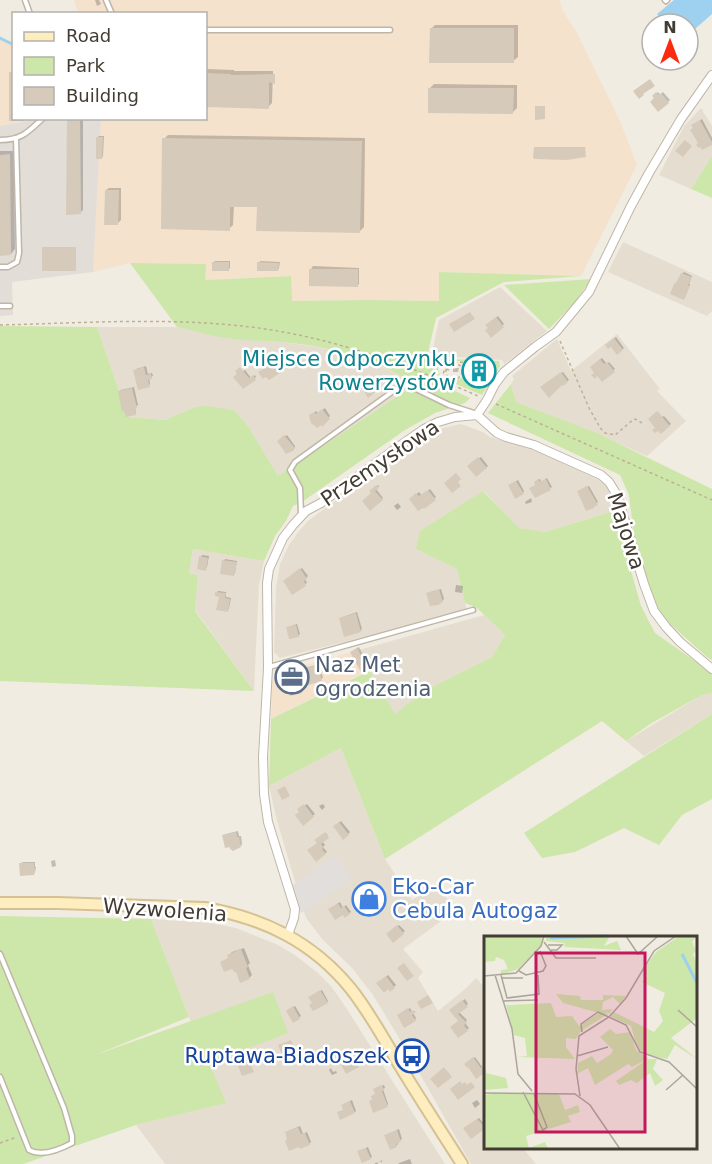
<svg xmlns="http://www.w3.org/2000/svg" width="712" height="1164" font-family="'DejaVu Sans',sans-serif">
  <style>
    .residential { fill: #e5ded0 }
    .commercial { fill: #f4e2cc }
    .industrial { fill: #e3ddd7 }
    .green { fill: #cde6aa }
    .parking { fill: #e1dedb }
    .water { fill: #9dd1ef }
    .shadow { fill: #0003 }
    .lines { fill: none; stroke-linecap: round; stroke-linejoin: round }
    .stream { stroke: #9dd1ef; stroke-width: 3 }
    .building { fill: #d6cabb }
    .lane-casing { stroke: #bfb6a8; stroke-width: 7 }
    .street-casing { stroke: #bfb6a8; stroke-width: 10 }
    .secondary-casing { stroke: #d5c193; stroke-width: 14 }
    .path { stroke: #beaf96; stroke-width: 1.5; stroke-dasharray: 3 3; stroke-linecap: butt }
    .lane { stroke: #fff; stroke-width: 4 }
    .street { stroke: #fff; stroke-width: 8 }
    .secondary { stroke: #feedbf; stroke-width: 10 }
    .labels { text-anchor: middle; stroke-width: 5; stroke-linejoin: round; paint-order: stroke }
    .culture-label { font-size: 21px; fill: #0d838f; stroke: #fff; text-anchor: end }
    .street-label { font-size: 21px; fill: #423c33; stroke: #fff }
    .service-label { font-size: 21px; fill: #4e5e75; stroke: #fff; text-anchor: start }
    .shop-label { font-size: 21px; fill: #366cbe; stroke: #fff; text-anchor: start }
    .transit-label { font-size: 21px; fill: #164399; stroke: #fff; text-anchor: end }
    .inset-river { fill: none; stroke: #9dd1ef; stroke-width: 3 }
    .inset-road { fill: none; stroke: #aba69c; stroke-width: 1.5 }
    .view { fill: #c2185b; fill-opacity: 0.15; stroke: #c2185b; stroke-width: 3 }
    .inset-edge { fill: none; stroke: #423c33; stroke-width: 3 }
  </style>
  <rect width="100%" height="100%" fill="#f1ece2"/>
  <g class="residential">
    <path d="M701,108L712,126V156L691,189L659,175L684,126Z"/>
    <path d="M623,242L712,282V311L707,316L608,272Z"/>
    <path d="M500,287L547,331L504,364L502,360L441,356L435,366L432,352L439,320Z"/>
    <path d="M97,327H177L226,338L281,342L313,346L341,352L366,360L393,372L415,384L278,476L248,426L234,410L195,407L165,420L128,417Z"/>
    <path d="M617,334L660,389L657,391L686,421L647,456L598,434L516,402L511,384L514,379L512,376L557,339L571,371Z"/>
    <path d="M461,424L483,432L490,437L536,451L599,480L608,488L614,511L545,532L518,528L484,491L416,549L457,569L467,611L280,658L274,652L276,587L280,564L289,545L299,531L309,520L414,444L443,428Z"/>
    <path d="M193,549L264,561L259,585L254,691L195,610L198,575L189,573Z"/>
    <path d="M484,615L505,635L492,657L426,690L395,715L374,686L359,650Z"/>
    <path d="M712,693V714L644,756L626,741L702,695Z"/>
    <path d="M341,748L385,859L412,900L436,884L456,910L403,949L423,972L418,978L438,1011L465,989L476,978L485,988L486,1148H523L536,1164H471L404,1046L373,995L352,968L323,940L306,918L277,821L269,786Z"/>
    <path d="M151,919L211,923L236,928L276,944L295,955L318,973L331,986L345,1006L445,1164H165L136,1125L225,1103L113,1095L191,1022Z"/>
  </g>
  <g class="commercial">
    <path d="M74,0H559L563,11L577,33L620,121L637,165L581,276L440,272L439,301L366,300L291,301L290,276L205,280V264L130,263L93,272L101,119L206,118V14L78,13Z"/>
    <path d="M0,40L13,41L14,118L38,119L0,126Z"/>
    <path d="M359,650L369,670L271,719L272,681L280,672Z"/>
  </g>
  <path class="industrial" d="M38,119H101L93,272L12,282L13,315L0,316V126Z"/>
  <g class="green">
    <path d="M712,156V198L691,189Z"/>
    <path d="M130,263L206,264L205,280L291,276L292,301L366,300L439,301V272L581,276L504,282L436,318L428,353L435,374C436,370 437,364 441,362C449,357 487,361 499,361L500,366L496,372H494L488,367L489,366L487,364L480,362V361H477V362L454,361L447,365L444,363L440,365L438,369L440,376L435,375L434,381L470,398L465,403L435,413L405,430L302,502L293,506L286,521L275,536L264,561L193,549L189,573L198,575L195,611L254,691L0,681V326L97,327L128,417L165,420L195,407L207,406L234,410L248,426L278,476L414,385C381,359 323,345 281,342C262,340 244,341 226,338C209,336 193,330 177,327Z"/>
    <path d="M591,279L575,302L549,329L504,285Z"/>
    <path d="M461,364H473C470,369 469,375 472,379L473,378C481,383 487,382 489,370L493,374V377L482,395L444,379L446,374L452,380L462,378C464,376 465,368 464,365Z"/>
    <path d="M511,384L516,402L597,433L712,489V660L708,658L659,614L636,553L629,495L620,475L488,413Z"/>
    <path d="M483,491L519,528L545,532L614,511L641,606L655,633L712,673V693L702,695L650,724L626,741L602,721L385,859L341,748L269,786L271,719L369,671L395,714L426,690L492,657L505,635L477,608L465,603L457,569L416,549L420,531Z"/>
    <path d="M712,714V799L682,815L659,845L624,828L575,852L542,858L524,833Z"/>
    <path d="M0,916L151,919L189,1017L95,1055L273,992L288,1033L209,1063L226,1103L136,1125L23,1164H0Z"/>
  </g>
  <path class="parking" d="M335,856L352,880L301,913L293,885Z"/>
  <path class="water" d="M674,0H712V14L688,35V24H666L657,14Z"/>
  <g class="shadow">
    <path d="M95,0H99L101,4L97,6Z"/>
    <path d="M435,25H518V57L513,61L431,29Z"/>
    <path d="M206,69L234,70V71H273L272,103L268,107L206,106Z"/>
    <path d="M434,84L517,85V108L513,112L430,88Z"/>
    <path d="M658,92L660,95L663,92L670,100L658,110L656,98L654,96Z"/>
    <path d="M68,118H83V210L80,213Z"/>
    <path d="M702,119L712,138V143H699L695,124Z"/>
    <path d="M168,135L365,138L364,227L360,231L258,206L234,205L233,225L229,229L164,139Z"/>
    <path d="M99,136H104L103,156L102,158L97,138Z"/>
    <path d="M0,151H14L15,249L11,254H0Z"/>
    <path d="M109,188H121V220L118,223L106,190Z"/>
    <path d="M215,261H230V268L229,269L214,262Z"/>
    <path d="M260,261L280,262L279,268L278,270L259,263Z"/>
    <path d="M313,266L359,268V284L358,285L311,269Z"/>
    <path d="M684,272L692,276L689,284H690L685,297L682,274Z"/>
    <path d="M498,316L504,324L491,335L489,328L487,325Z"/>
    <path d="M616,337L624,348L617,353L609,343Z"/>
    <path d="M602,358L607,364L609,362L615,369L602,380L592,367Z"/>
    <path d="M276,362L281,370L269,378L262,371Z"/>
    <path d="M146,366L148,374L152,373L153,376L149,378L150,384L149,385L136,369Z"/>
    <path d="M480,367L483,368L480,374L477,373Z"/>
    <path d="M453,368H459L458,372H453Z"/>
    <path d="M245,370L251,378L255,375L256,377L243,387L235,377Z"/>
    <path d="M563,372L569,380L563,384L544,385Z"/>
    <path d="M371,377L378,388L369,395L366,380Z"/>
    <path d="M134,387L138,405L135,407L136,414L119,392L121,390Z"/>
    <path d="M325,408L330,416L322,424L311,416L316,411L318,413Z"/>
    <path d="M658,412L662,417L664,416L671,424L661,432L650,420Z"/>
    <path d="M287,435L295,446V448L279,441Z"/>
    <path d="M481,457L488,466L477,475L469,466Z"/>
    <path d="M547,478L552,487L550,488L537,484V480L540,479L541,482Z"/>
    <path d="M518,480L524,491L523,493L511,484Z"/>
    <path d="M378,485L379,486L376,489L383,498L370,508L373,493L371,491Z"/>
    <path d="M589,486L598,502L590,508L581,490Z"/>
    <path d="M430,489L436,497L424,507L411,499L419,492L422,496Z"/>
    <path d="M531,498L532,502L526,504L525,502Z"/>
    <path d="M398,503L401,507L397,510L394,506Z"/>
    <path d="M202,555L209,556L207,567L206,569L201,557Z"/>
    <path d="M225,559L237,561L235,573L234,574L224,561Z"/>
    <path d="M302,568L308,576L305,579L307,583L305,584L285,581Z"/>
    <path d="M456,585L463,586L462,593L455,592Z"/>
    <path d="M441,589L444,599L442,601L428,593Z"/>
    <path d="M218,591L226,592V597L231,598L229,608L228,610L220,596L217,592Z"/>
    <path d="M357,612L362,629L360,631L340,618Z"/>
    <path d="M297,624L300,634L298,636L288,627Z"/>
    <path d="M359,647L369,668L368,669L354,650Z"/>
    <path d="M319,664L323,678L302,685L303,690L302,692L288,673Z"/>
    <path d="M307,804L315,814L303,823L301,812L299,810Z"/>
    <path d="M323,804L325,807L322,810L319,806Z"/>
    <path d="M341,821L350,832L344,838L335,826Z"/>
    <path d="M238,831L239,836H241L242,844L241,846L224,835L226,834Z"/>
    <path d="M326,833L328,836L322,841L325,845L323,847L327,852L316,860L319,842L317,840Z"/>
    <path d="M55,860L56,866L52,867L51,861Z"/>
    <path d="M23,862H35V867H36L35,872L33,874L21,863Z"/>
    <path d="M375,887L382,896L372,906L360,897Z"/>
    <path d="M340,902L343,908L346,905L351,912L345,916L331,908Z"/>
    <path d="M399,925L405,931L393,941L388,934Z"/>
    <path d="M244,948L250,963L248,965L252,975L249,978L222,962L230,957L229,955L232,952Z"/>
    <path d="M388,975L396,985L391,990L378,983Z"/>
    <path d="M322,990L328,1001L327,1002H313L312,996Z"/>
    <path d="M465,999L468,1004L459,1012L467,1020L465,1023L469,1028L459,1036L460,1021L451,1010Z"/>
    <path d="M295,1006L301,1016L294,1021L289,1009Z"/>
    <path d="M410,1008L412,1012L416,1011L413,1013L416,1018L415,1020L400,1014Z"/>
    <path d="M475,1057L485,1071L466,1064Z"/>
    <path d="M331,1068L333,1072L336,1071L337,1073L332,1075L329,1070Z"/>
    <path d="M384,1085L385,1088L383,1089L388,1104L387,1106L370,1101L374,1099L376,1094V1088Z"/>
    <path d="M352,1100L356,1111L355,1112L345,1110L344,1104Z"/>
    <path d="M477,1100L480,1104L475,1108L472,1103Z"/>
    <path d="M479,1118L486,1126L471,1137L466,1127Z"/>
    <path d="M300,1126L303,1134L307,1132L311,1142L309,1144L289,1139L288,1131Z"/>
    <path d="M399,1129L402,1139L397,1142L398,1144L397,1145L391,1148L386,1135Z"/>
    <path d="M368,1147L372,1157L370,1158L361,1150Z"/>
    <path d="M410,1159L412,1164H398L399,1163Z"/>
  </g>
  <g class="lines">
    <path class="stream" d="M0,38L14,45"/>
  </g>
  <g class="building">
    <path d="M430,28H514V63H429Z"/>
    <path d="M9,72H14V118H24V121H9Z"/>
    <path d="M206,73L231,74V75L275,74V84L269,82V109L206,107Z"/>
    <path d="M650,79L655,86L643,94L644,95L639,99L633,91Z"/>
    <path d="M428,88H514L513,114L428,113Z"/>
    <path d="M656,92L658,95L661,93L669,103L658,112L650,102L654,98L652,96Z"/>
    <path d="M535,106H545V119L535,120Z"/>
    <path d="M67,118H80L81,214L66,215Z"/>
    <path d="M700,120L712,142V145L702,150L700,147L698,148L696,144L698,143L690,130L693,128L691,125Z"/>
    <path d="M96,137H103L102,159H96Z"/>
    <path d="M162,138L362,141L360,233L256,231L257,207H230V231L161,229Z"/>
    <path d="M685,140L692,146L683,157L675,151Z"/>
    <path d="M534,147H585L586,157L567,160L534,159L533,157Z"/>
    <path d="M10,154L11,255L0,256V155Z"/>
    <path d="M105,190H119L118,225H104Z"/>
    <rect x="42" y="247" width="34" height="24"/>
    <rect x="212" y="262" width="17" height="9"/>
    <path d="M257,262L279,263L278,271H257Z"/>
    <path d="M309,269H358V287L309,286Z"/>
    <path d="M681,273L692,277L688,285L690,286L684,300L670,294L674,284L677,281Z"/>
    <path d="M470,312L475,319L454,332L449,324Z"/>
    <path d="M496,317L504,327L491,338L485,330L488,328L485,325Z"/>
    <path d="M614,338L623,350L617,355L611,347L608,349L605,345Z"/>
    <path d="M600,359L604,364L607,362L615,372L602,382L597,376L595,379L591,375L594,373L590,367Z"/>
    <path d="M274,362L280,373L269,380L266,377L263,379L258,372Z"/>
    <path d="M144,367L146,375L151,374L152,379L148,380L150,387L138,390L133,370Z"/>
    <path d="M240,367L249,378L253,375L256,380L243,389L233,377L237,374L235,371Z"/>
    <path d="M561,372L568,382L563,386L562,385L549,398L540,387Z"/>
    <path d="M368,377L378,390L368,398L359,383Z"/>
    <path d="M132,388L137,408L135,409L136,415L126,417L124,411L122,412L118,391Z"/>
    <path d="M322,409L330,419L322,427L321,425L317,428L311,423L309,415L314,412L316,414Z"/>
    <path d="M657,411L670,426L661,434L658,431L655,433L652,430L655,428L648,419Z"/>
    <path d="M284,435L295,448L293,451L286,454L277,441Z"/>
    <path d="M478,457L487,468L476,477L467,466Z"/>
    <path d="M456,473L461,479L458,482L461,486L452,493L444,483Z"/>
    <path d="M538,479L540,482L546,479L551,490L535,498L529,488L535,485L534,482Z"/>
    <path d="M516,481L524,494L515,499L508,485Z"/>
    <path d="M376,485L379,488L375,491L383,500L370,511L362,501L371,493L369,491Z"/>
    <path d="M587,486L598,505L594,507V508L586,511L577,491Z"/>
    <path d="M428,490L436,500L424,509L423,508L418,511L409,499L416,493L419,496Z"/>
    <path d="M199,556L208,558L206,571L197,569Z"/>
    <path d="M222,560L237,562L234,576L220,574Z"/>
    <path d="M300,568L307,579L304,581L306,586L292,595L283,581Z"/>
    <path d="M439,589L443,602L438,605L430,606L426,593Z"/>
    <path d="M215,592L226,593L225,598L230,599L228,612L216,610L219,597L215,596Z"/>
    <path d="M356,613L361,632L344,637L339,618Z"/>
    <path d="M296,625L299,637L289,639L286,627Z"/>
    <path d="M357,648L369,671L362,674L350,652Z"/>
    <path d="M318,665L322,681L301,687L302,693L290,696L284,674Z"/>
    <path d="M285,786L290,796L282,800L277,790Z"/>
    <path d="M304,804L314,817L303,826L295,815L299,812L297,809Z"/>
    <path d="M339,822L349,835L343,840L333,826Z"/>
    <path d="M236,832L237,837H239L241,847L233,851L230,849V847L225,848L222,835Z"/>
    <path d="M325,832L329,838L321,844L324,848L322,849L326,854L316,862L307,850L317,843L314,840Z"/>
    <path d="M19,863H34V868H36L34,875L20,876Z"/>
    <path d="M372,887L381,899L374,904L375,905L372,908L371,907L365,911L356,899Z"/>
    <path d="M338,903L341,908L344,906L350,914L345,918L343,915L335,920L328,909Z"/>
    <path d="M397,925L404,934L393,943L386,934Z"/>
    <path d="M241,949L248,967L246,968L250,979L240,983L236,972H234L232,969L224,972L220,962L228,958L227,955Z"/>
    <path d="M404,963L414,976L407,981L397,968Z"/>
    <path d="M386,976L395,988L390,992L388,989L384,993L376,983Z"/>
    <path d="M320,990L328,1003L313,1011L309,1005L312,1003L308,997Z"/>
    <path d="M428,995L433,1003L421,1009L417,1002Z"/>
    <path d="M462,1000L468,1007L458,1014L467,1023L464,1025L468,1031L458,1038L450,1027L458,1021L449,1010Z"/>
    <path d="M293,1006L300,1019L293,1023L286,1011Z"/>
    <path d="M408,1008L410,1012L413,1010L415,1013L412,1015L416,1021L404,1028L397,1015Z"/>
    <path d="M291,1040L295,1049L288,1052L289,1055L283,1057L278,1045Z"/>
    <path d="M248,1051L252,1059L249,1060L254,1072L242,1076L234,1056Z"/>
    <path d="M351,1056L352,1059L355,1057L357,1061L356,1062L359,1067L346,1074L340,1062Z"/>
    <path d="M473,1057L481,1068L484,1066L486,1068V1072L476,1079L468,1067L467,1068L464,1064Z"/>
    <path d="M444,1067L452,1077L438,1088L430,1079Z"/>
    <path d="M460,1081L462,1084L465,1082L467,1085L471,1082L475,1087L458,1100L450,1089Z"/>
    <path d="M382,1085L384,1091H382L388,1107L373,1113L369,1101L372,1100L371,1096L375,1094L373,1089Z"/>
    <path d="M350,1101L355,1113L340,1120L337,1112L343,1110L341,1105Z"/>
    <path d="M477,1119L486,1128L471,1139L463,1128Z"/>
    <path d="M298,1127L301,1134L305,1133L310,1145L300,1149L299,1147L289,1151L285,1141L287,1139L285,1132Z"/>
    <path d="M397,1130L401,1142L396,1144L397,1147L390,1150L384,1135Z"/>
    <path d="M366,1148L371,1159L362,1163L357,1151Z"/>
  </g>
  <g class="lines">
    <g class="lane-casing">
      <g id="lane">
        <path d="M25,0L30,14"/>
        <path d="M106,0L112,14"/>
        <path d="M665,0L666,1L667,0"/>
        <path d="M206,30H390"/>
        <path d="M0,140C22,140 28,132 43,118"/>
        <path d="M0,267H8L17,262L19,253L16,138"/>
        <path d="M0,306H10"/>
        <path d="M301,514L300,488L290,470L295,462L396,389L404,385L410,386L449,405L474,413"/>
        <path d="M269,667L473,610"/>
        <path d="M0,954L64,1108L72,1136V1143C59,1150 42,1157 29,1150L0,1077"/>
      </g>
    </g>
    <g class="street-casing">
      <g id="street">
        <path d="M477,415L497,433L506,437L534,445L601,475L609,482L617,495L644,584L654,611L666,627L680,642L712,669"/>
        <path d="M288,935L294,918L295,909L268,822L264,794L263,757L268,668L267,583L269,569L283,538L293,525L306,511L321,503L398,447L424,429L438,422L455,417L477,415L487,400L495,384L504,372L535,347L556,332L589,292L631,206L649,173L681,119L712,75"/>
      </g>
    </g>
    <g class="secondary-casing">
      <path id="secondary" d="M0,903H58L205,908C264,918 313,942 351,989C370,1013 385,1041 400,1066C420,1099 441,1131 462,1164"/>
    </g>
    <g class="path">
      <path d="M0,325C83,323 168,317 251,327C331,337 405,364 478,396"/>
      <path d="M560,341L589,408L601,429L605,433L615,435L634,419L638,420L643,424"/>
      <path d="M454,362C463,363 473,361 480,363C492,366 488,378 478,379L473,376L471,369L475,364L479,363"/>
      <circle cx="454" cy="371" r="8"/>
      <path d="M441,379L445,369L451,370"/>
      <path d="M496,404L712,500"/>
      <path d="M0,1143L17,1137"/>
      <path d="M375,1164L382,1161"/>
    </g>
    <use href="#lane" class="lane"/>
    <use href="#street" class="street"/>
    <use href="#secondary" class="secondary"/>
  </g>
  <defs>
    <g id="building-ring" transform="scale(1.725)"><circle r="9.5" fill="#fff" stroke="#0f9aa8" stroke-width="1.5"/><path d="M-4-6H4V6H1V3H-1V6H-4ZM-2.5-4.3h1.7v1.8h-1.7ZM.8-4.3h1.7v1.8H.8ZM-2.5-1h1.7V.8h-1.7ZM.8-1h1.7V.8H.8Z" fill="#0f9aa8"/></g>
    <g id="office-ring" transform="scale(1.725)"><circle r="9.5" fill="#fff" stroke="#5c6f8a" stroke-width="1.5"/><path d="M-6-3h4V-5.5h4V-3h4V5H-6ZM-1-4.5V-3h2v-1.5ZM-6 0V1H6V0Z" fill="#5c6f8a"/></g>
    <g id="shop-ring" transform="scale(1.725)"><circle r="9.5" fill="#fff" stroke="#3f7fe0" stroke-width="1.5"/><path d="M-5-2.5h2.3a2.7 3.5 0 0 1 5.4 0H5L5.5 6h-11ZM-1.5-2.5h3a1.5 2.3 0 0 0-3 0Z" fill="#3f7fe0"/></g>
    <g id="bus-ring" transform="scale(1.725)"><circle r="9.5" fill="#fff" stroke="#1a4fb4" stroke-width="1.5"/><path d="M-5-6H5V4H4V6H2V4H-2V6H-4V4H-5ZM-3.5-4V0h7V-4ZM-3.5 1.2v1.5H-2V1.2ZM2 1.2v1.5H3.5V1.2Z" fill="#1a4fb4"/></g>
  </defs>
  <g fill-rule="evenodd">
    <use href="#building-ring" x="479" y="371"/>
    <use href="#office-ring" x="292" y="677"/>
    <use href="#shop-ring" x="369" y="899"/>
    <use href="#bus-ring" x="412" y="1056"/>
  </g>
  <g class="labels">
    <g class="culture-label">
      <text x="456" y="366">Miejsce Odpoczynku<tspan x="456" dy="24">Rowerzystów</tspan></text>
    </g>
    <g class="street-label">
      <text transform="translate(380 463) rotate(-34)" y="7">Przemysłowa</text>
      <text transform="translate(626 531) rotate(72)" y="7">Majowa</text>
      <text transform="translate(165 910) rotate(4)" y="7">Wyzwolenia</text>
    </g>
    <g class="service-label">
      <text x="315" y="672">Naz Met<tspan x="315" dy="24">ogrodzenia</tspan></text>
    </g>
    <g class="shop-label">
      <text x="392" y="894">Eko-Car<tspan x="392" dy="24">Cebula Autogaz</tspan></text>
    </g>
    <g class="transit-label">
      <text x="389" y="1063">Ruptawa-Biadoszek</text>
    </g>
  </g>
  <g transform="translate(484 936)">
    <rect width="213" height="213" fill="#f1ece2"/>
    <path d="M0,0H58V9L34,33L17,39V34L24,33L20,24L12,21L11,25L0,26ZM126,0L120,10L133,5L137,14L81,11L80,7L62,5V1ZM195,0H213L208,6L212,15L209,18L213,28V82L187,102L213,123L191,109L183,123L160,118L153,111L147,90L127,81L130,76L170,96L179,85L175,75L181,57L158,46L163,40L159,34L172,16ZM72,58L96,60L97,64H119V59L142,60L136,68L129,61L119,66L118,74L128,73L126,78L119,75L124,78L97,95L92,103L82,102V111L91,123L34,121L43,120L41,102L30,99L22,69L67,67L72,81L88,80L95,90L115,77L79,67ZM126,93L132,98L146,96L152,114L165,123H173L169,133L179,144L171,150L166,137L153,147L147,144L135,149L132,145L164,123L148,131L144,128L111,149L104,132L93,138L94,127L108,120L113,127L127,118L129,114L116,101ZM0,122L2,137L22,142L24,152L0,154ZM12,157L75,158L81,174L94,169L96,176L84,180L87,186L42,200L45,212L61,206L64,213H0V159Z" fill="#cde6aa"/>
    <path class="inset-river" d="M66,2L123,0M198,18L213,47"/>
    <path class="inset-road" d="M142,0L154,18L174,0M60,6L72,22H112M64,9H78L73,14H67M35,35L42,39L59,35L62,30L56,15M11,39L28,93L34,138L48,155M17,39L23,62L55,58L54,39M0,40L32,37L57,10L60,0M17,42H39M19,65L54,64M194,74L213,91M98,96L97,88L114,76L142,89L156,116L185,126L213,153M93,120L124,111M182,154L199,139M39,156L59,194L63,191L50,158M0,157L91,158L106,169L136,213M96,160L92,133L95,100L125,81L142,62L170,15L192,0"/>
    <path class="view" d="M52,17H161V196H52Z"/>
    <rect width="213" height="213" class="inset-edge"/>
  </g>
  <rect x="12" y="12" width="195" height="108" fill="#ffffff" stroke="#b3b1ad" stroke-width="1.5"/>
  <rect x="24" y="32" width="30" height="9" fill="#feedbf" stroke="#b3b1ad" stroke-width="1.5"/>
  <text x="66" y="42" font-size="18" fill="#423c33">Road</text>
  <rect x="24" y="57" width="30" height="18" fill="#cde6aa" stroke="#b3b1ad" stroke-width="1.5"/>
  <text x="66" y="72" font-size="18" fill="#423c33">Park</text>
  <rect x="24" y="87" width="30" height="18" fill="#d6cabb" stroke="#b3b1ad" stroke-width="1.5"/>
  <text x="66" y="102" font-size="18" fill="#423c33">Building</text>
  <g transform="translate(670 42)"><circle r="28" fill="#ffffff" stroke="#b3b1ad" stroke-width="1.5"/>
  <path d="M0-4.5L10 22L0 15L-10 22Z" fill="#fa2b10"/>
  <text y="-9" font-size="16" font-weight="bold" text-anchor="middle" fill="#423c33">N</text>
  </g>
</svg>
